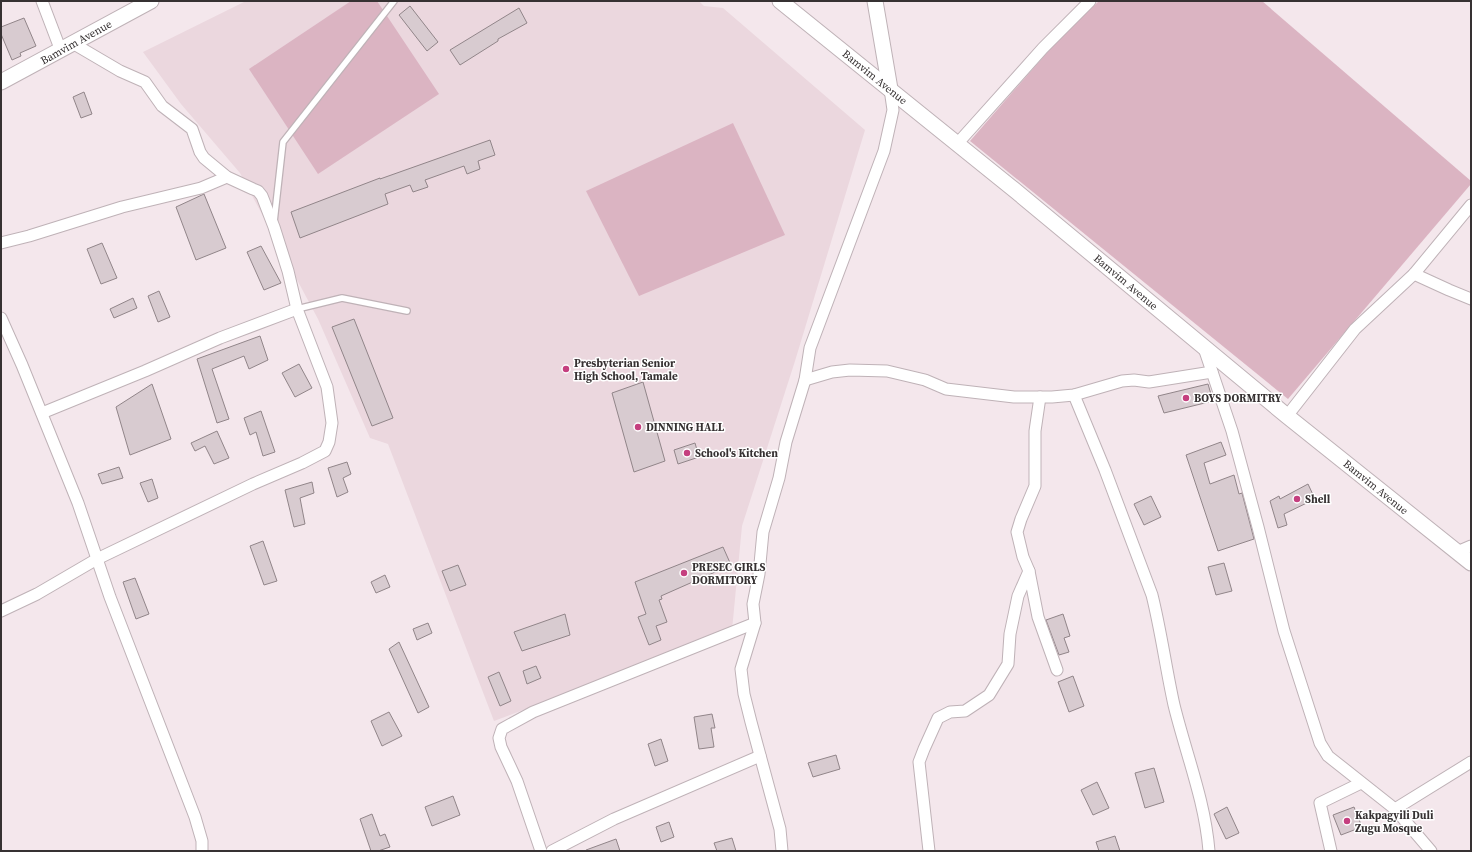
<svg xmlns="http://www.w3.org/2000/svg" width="1472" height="852" font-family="'Source Serif 4',serif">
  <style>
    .built { fill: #ebd7de }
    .green { fill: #dbb4c2 }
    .building { fill: #d8cbd0; stroke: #918589 }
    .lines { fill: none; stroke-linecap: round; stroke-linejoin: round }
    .lane-casing { stroke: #bfb2b7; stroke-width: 8 }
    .street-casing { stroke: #bfb2b7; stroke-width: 13 }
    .secondary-casing { stroke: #bfb2b7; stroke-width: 17 }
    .lane { stroke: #fff; stroke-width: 5.5 }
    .street { stroke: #fff; stroke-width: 11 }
    .secondary { stroke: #fff; stroke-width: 15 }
    .poi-dot { fill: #c53f7f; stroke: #fff; stroke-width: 1.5 }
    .labels { text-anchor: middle; stroke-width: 3; stroke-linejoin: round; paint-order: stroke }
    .street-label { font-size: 11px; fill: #363132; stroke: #fff }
    .poi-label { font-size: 11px; font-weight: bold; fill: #363132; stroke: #fff; text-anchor: start }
  </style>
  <rect width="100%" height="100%" fill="#f4e7ec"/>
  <path class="built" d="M246,1H699L704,6L723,8L865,130L795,361L742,526L732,630L494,721L388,444L370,438L318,319L240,173L181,104L143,52Z"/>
  <g class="green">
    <path d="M351,1H377L439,94L318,174L249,69Z"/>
    <path d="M1099,1H1262L1471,181V184L1288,399L970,141L1064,33Z"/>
    <path d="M733,123L785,235L639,296L586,191Z"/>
  </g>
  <g class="building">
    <path d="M410,6L438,42L427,51L399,15Z"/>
    <path d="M519,8L527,23L498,39V41L460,65L450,50Z"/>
    <path d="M24,18L36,46L20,53L21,56L12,60L1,34V27Z"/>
    <path d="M84,92L92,114L81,118L73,97Z"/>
    <path d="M490,140L495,155L478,161L480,169L467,174L464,166L425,180L428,187L413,192L410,185L385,194L388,204L300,238L291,212L380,178V179Z"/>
    <path d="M204,194L226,248L196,260L176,207Z"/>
    <path d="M102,243L117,278L101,284L87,249Z"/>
    <path d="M261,246L281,283L264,290L247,252Z"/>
    <path d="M159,291L170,317L158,322L148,296Z"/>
    <path d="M133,298L137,308L114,318L110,309Z"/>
    <path d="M354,319L393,418L372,426L332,327Z"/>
    <path d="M260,336L268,360L249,369L244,356L212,369L229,419L217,423L197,359Z"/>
    <path d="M299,364L312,388L295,397L282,373Z"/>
    <path d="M643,382L665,461L634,472L612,393Z"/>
    <path d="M152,384L171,439L130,455L116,407Z"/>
    <path d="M1208,384L1213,401L1164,413L1158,396Z"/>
    <path d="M261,411L275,452L263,456L256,432L250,435L244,418Z"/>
    <path d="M217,431L229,458L214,464L205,446L195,451L191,443Z"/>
    <path d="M1221,442L1226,455L1204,463L1210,484L1234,475L1239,494L1242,493L1254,539L1218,551L1186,455Z"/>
    <path d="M695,443L699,457L678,464L674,450Z"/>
    <path d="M347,462L351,474L343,478L348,492L337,497L328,468Z"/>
    <path d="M119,467L123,478L102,484L98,474Z"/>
    <path d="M152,479L158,498L148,502L140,483Z"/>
    <path d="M312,482L314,493L300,498L305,524L294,527L285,490Z"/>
    <path d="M1308,484L1315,499L1284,514L1287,525L1278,528L1270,501L1279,496L1280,499Z"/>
    <path d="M1151,496L1161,517L1144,525L1134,504Z"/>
    <path d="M263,541L277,581L264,585L250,546Z"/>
    <path d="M723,547L731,565L661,596L662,599L659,600L667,622L656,626L661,640L649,645L638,617L646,614L635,582Z"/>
    <path d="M1224,563L1232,591L1216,595L1208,567Z"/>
    <path d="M458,565L466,585L450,591L442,571Z"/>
    <path d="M385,575L390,587L376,593L371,582Z"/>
    <path d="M135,578L149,614L136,619L123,582Z"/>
    <path d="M565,614L570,635L522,651L514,632Z"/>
    <path d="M1063,614L1070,636L1064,638L1069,652L1059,655L1046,620Z"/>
    <path d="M428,623L432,633L417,640L413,629Z"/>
    <path d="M399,642L429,707L418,713L389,649Z"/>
    <path d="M536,666L541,678L527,684L523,671Z"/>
    <path d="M499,672L511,701L500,706L488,677Z"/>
    <path d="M1073,676L1084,706L1069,712L1058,682Z"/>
    <path d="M389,712L402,736L382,746L371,721Z"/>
    <path d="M712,714L715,728H711L714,747L699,749L694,717Z"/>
    <path d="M661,739L668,761L655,766L648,744Z"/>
    <path d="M836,755L840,769L813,777L808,763Z"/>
    <path d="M1154,768L1164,802L1145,808L1135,773Z"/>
    <path d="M1097,782L1109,808L1093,815L1081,790Z"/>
    <path d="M453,796L460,815L432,826L425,807Z"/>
    <path d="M1227,807L1239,833L1226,839L1214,814Z"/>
    <path d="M1354,807L1362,827L1341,835L1333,815Z"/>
    <path d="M372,814L380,836L385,834L390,847L378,851H371L360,819Z"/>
    <path d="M669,822L674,837L661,842L656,827Z"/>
    <path d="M1115,836L1120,851H1099L1096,842Z"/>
    <path d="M732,838L736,851H717L714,843Z"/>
    <path d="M616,839L620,851H587L586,850Z"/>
  </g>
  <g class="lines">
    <g class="lane-casing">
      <g id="lane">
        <path d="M274,222L283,142L394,1"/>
        <path d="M297,309L342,298L407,311"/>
      </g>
    </g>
    <g class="street-casing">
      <g id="street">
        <path d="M42,1L61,51"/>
        <path d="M957,144L1043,48L1090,1"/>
        <path d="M1,243L29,236L122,207L201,188L227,177"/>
        <path d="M1414,274L1449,290L1471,299"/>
        <path d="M1,318L22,365L78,503L110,597L195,817L202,841V851"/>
        <path d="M1204,348L1232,431L1258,527L1284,631L1320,743L1328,756L1395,809L1431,851"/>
        <path d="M805,380L832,372L850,370L887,371L925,380L946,389L1014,397H1052L1074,395L1122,381L1134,380L1149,382L1212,372"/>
        <path d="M1074,395L1105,470L1152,595C1161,631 1166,669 1174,705C1186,754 1205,801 1209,851"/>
        <path d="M1040,397L1035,431V486L1021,519L1017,532L1023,557L1029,571L1038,617L1057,670"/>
        <path d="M42,413L145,371L220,338L297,309"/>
        <path d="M1287,416L1355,329L1414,274L1471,205"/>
        <path d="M1457,552L1471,546"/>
        <path d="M1,611L37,594L97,559L253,484L302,463L325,451L329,442L332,423L327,387L297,309L288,271L274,227L262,196L258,191L253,189L227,177L204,158L200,152L192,129L162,106L145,82L120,71L74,44"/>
        <path d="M1395,809L1471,762"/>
        <path d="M541,851L517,781L501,747L499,738L502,729L533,712L755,623"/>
        <path d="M552,851L614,819L760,756"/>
        <path d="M782,851L780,829L751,722L744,694L741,669L755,623L753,604L759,574L763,532L779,478L786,442L805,380L810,348L884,151L893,110L890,89"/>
        <path d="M929,851L919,762L924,749L938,718L950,712L965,711L989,695L1008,664L1010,634L1018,596L1029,571"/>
        <path d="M1331,851L1320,803L1361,783"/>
      </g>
    </g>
    <g class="secondary-casing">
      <g id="secondary">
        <path d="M780,1L1017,192L1287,416L1471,563"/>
        <path d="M875,1L890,89"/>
        <path d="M1,82L151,1"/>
      </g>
    </g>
    <use href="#lane" class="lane"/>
    <use href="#street" class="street"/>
    <use href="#secondary" class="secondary"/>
  </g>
  <g class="poi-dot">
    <circle cx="566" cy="369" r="4"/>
    <circle cx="1186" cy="398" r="4"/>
    <circle cx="638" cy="427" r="4"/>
    <circle cx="687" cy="453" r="4"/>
    <circle cx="1297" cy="499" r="4"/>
    <circle cx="684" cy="573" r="4"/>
    <circle cx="1347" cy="821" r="4"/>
  </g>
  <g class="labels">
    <g class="street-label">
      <text transform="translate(76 42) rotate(-29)" y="4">Bamvim Avenue</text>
      <text transform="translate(875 77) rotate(39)" y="4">Bamvim Avenue</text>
      <text transform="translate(1126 282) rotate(40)" y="4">Bamvim Avenue</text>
      <text transform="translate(1376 487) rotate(39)" y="4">Bamvim Avenue</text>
    </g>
    <g class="poi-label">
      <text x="574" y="367">Presbyterian Senior<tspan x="574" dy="13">High School, Tamale</tspan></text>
      <text x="1194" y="402">BOYS DORMITRY</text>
      <text x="646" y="431">DINNING HALL</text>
      <text x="695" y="457">School's Kitchen</text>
      <text x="1305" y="503">Shell</text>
      <text x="692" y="571">PRESEC GIRLS<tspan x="692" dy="13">DORMITORY</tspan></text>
      <text x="1355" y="819">Kakpagyili Duli<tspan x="1355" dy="13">Zugu Mosque</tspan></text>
    </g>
  </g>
  <rect width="1472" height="852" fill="none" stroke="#363132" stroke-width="4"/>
</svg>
